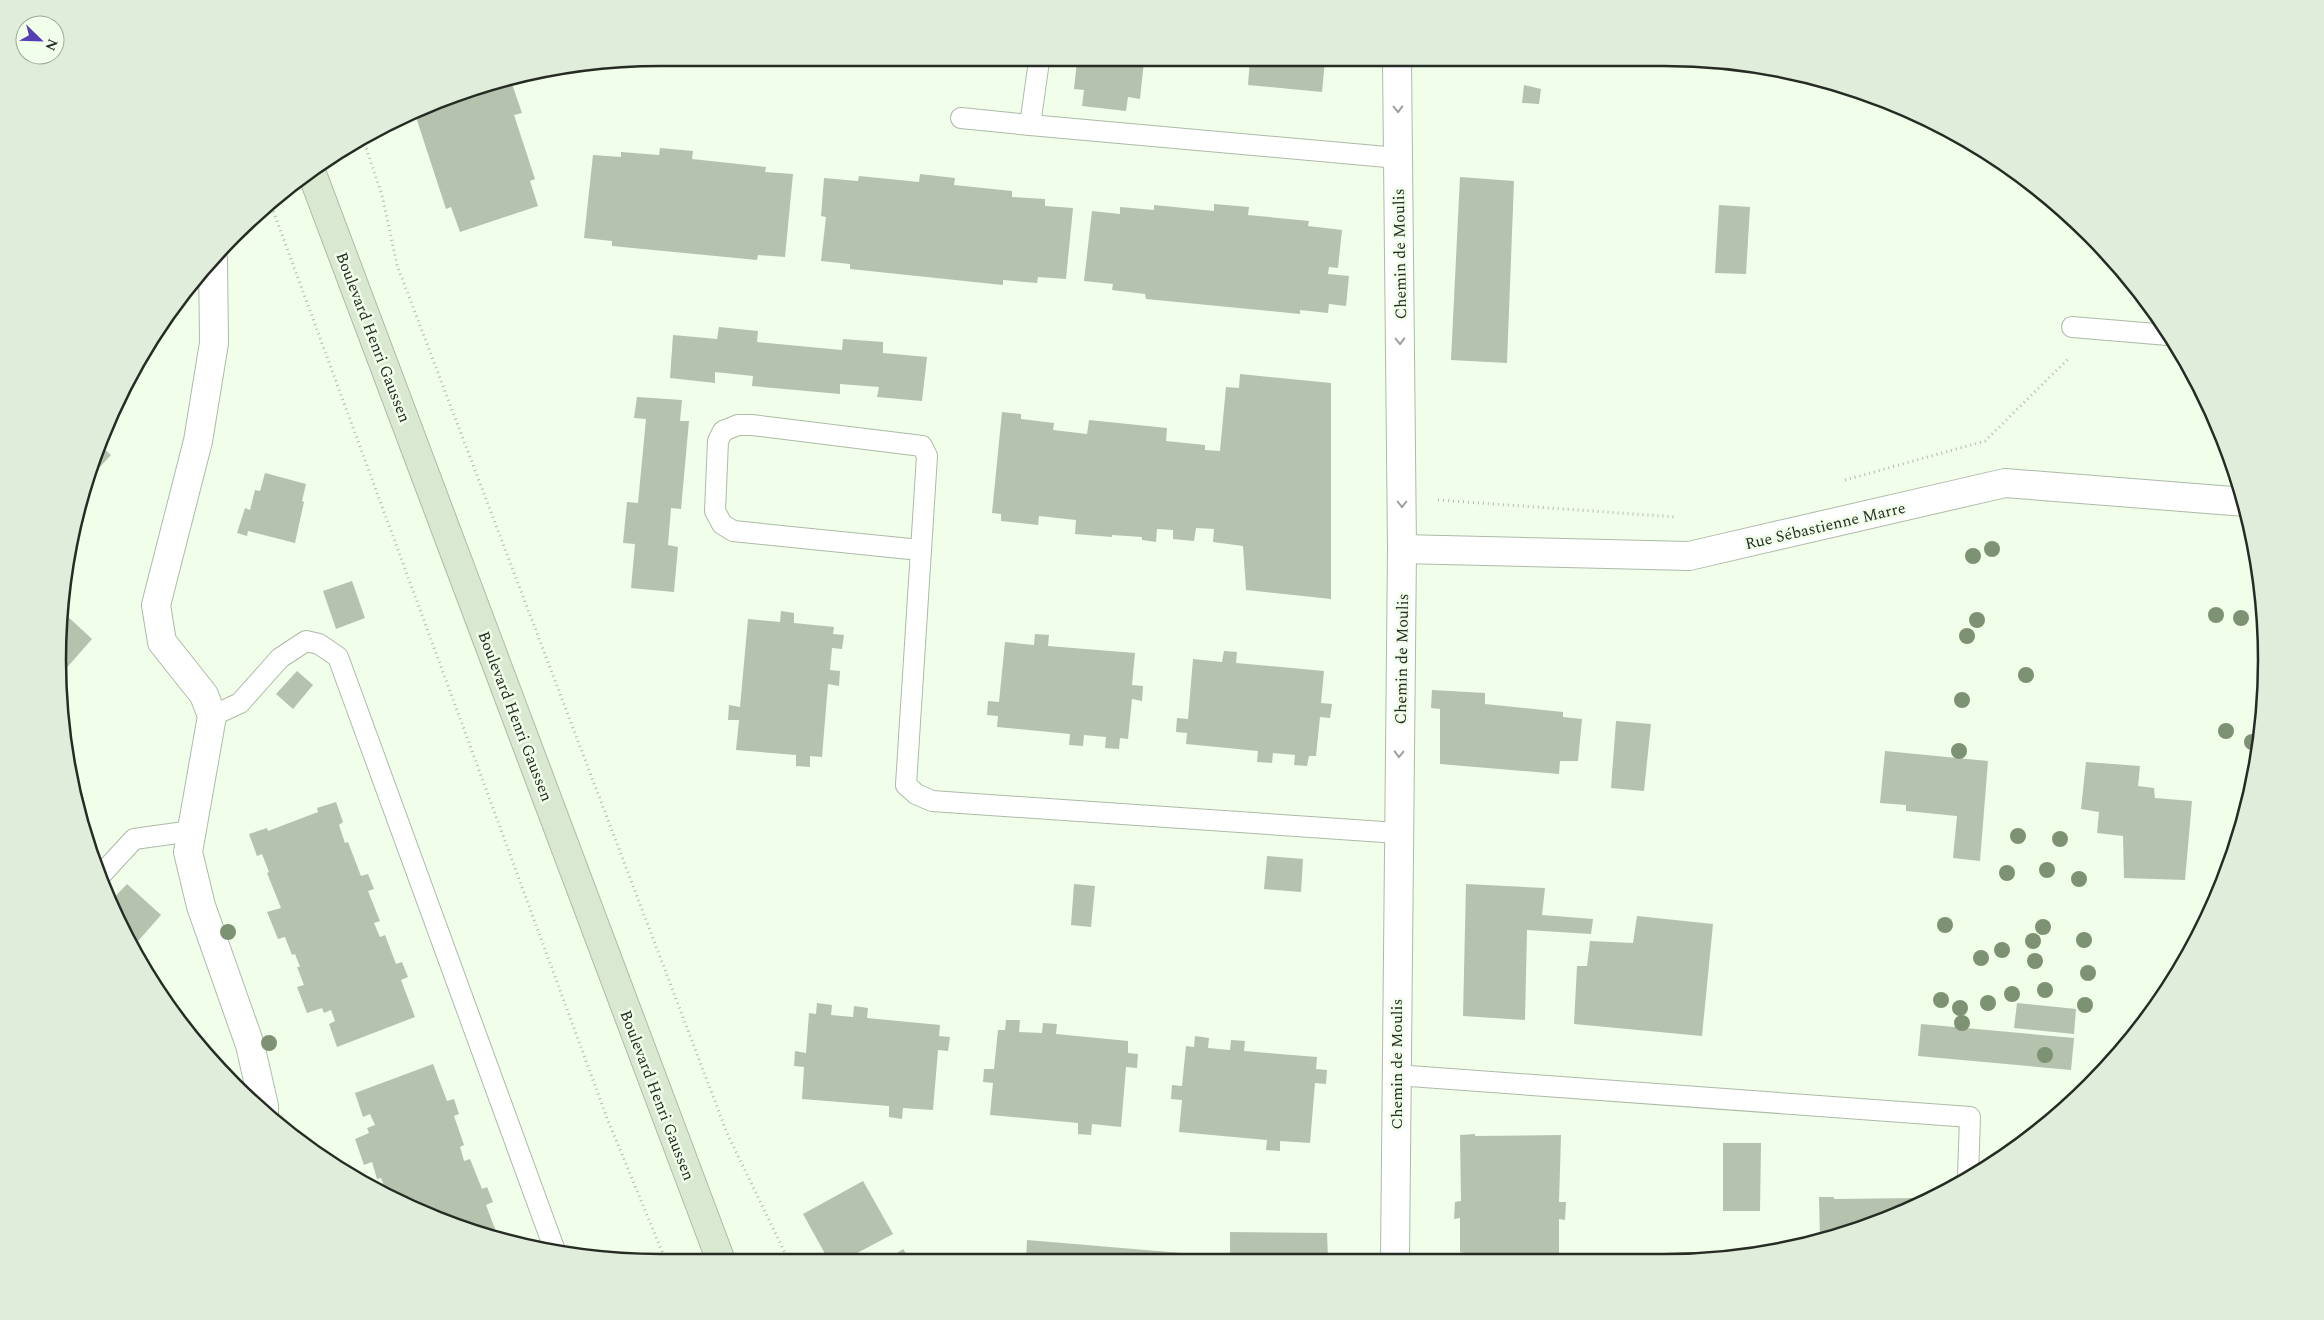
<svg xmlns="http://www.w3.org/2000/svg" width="2324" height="1320" font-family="Spectral,serif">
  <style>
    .building { fill: #b4c2ae }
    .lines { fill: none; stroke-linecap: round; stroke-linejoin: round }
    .lane-casing { stroke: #adbaa7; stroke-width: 22 }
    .street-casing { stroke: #adbaa7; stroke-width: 30 }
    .secondary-casing { stroke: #adbaa7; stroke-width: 30 }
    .path { stroke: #b2bdad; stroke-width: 3; stroke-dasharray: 1 4; stroke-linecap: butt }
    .lane { stroke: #fff; stroke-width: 20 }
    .street { stroke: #fff; stroke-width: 28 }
    .secondary { stroke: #d9e8d1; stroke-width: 28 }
    .tree { fill: #7d9272 }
    .oneway { stroke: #9da09c }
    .labels { text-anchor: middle; stroke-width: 5; stroke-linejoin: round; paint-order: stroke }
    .street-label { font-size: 16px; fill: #262b24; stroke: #f0feea }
    .rim { fill: none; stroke: #262b24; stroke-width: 2.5 }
  </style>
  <rect width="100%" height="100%" fill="#f0feea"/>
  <g class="building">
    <path d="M1250,60H1325L1322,92L1248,85Z"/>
    <path d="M1077,61H1144L1140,99L1128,97L1126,111L1082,106L1084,90L1074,89Z"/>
    <path d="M503,81L504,83L511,81L522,113L514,115L535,179L530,181L538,206L460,232L451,207L446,209L414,111L467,89Z"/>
    <path d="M1524,85L1541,89L1539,104L1522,103Z"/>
    <path d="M660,148L693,151L692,159L766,167L765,172L793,174L785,257L758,255L757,260L612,246V241L584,238L593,155L621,157V152L659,155Z"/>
    <path d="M920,174L955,178L954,185L1012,191V197L1045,199V206L1073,208L1066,279L1038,277L1037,283L1003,280V285L850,269V264L821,261L826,217L821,216L824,178L858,181L859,176L919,182Z"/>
    <path d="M1460,177L1514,181L1507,363L1451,360Z"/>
    <path d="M1214,204L1249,207L1248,215L1309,221L1308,226L1342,230L1338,268L1329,267L1328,274L1349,276L1346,306L1329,304L1328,313L1300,310V314L1146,299L1145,294L1112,290L1113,284L1084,281L1092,211L1120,214V207L1154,210V205L1214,211Z"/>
    <path d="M1719,205L1750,207L1746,274L1715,273Z"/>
    <path d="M719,327L758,331L757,342L842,350L843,339L883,342V353L927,357L922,401L877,397L879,387L840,384V394L752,386L753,376L715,372V383L670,378L673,335L717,339Z"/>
    <path d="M1240,374L1331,383V599L1246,590L1243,546L1213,542L1214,529L1196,528L1194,541L1173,539V530L1157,529L1156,542L1142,540V537L1112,535V537L1075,534L1076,520L1039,516L1038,525L1001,521V514L992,513L1002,412L1021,414V419L1054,423L1053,430L1087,434L1089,420L1167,428L1166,441L1205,445V450L1220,451L1226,387L1239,388Z"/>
    <path d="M637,397L682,400L680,421H689L681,509L671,508L668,545L678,547L674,592L631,588L635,544L623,543L627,502L638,503L646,419L634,418Z"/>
    <path d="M106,429L112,434L101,446L111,455L86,482Z"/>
    <path d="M265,473L306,484L302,501L304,502L295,543L248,531L247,536L237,533L245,508L250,510L255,490L260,491Z"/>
    <path d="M352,581L365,618L336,629L323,591Z"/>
    <path d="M781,611L794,613V623L834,627L833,634L844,635L842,649L832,648L830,670L840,671L839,686L828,684L822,757L810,756V767L796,766V755L736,750L739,720H728L729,705L740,707L748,619L780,622Z"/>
    <path d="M65,614L92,639L63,672L60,669L61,617Z"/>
    <path d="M1035,634L1049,635L1048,646L1135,653L1132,685L1143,686L1142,701L1132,699L1128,739L1120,738L1119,749L1105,748L1106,737L1084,735L1083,746L1069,745L1070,734L997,727L998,716L987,715L988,701L999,702L1005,642L1034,645Z"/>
    <path d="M1224,651L1237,652L1236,663L1324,671L1321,703L1332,704L1330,718L1320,717L1316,756H1309L1307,766L1294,765L1295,755L1273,753L1272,763L1257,762L1258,751L1186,744L1187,733L1176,732L1177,718L1188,719L1193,659L1222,662Z"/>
    <path d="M297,671L313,685L293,709L276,694Z"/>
    <path d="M1432,690L1485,693V704L1563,712V717L1582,719L1578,761H1560L1559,774L1440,764V709L1431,708Z"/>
    <path d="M1616,721L1651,724L1644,791L1611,788Z"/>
    <path d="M65,749L72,756L67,761Z"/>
    <path d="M1885,751L1988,761L1980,861L1953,858L1957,816L1906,811V805L1880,803Z"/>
    <path d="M2086,762L2140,766L2138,786L2154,788L2155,798L2192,801L2185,880L2124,878L2123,836L2097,833L2099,812L2081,809Z"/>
    <path d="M336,802L343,822L339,825L345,843L348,842L361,876L368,874L374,889L368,891L380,921L374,923L380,937L385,935L396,964L402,962L408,977L401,980L415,1017L337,1047L329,1024L335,1021L331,1010L324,1013L322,1008L307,1013L297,987L304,985L297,967H300L295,954L292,955L285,937L278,939L267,912L281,908L267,873L269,872L262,854L257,856L249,834L267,828L268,831L318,812L317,808Z"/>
    <path d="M1267,856L1303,859L1301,892L1264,889Z"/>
    <path d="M127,884L161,915L132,948L109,903Z"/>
    <path d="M1074,884L1095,886L1091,927L1071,925Z"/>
    <path d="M1466,884L1545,888L1542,915L1593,919L1591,934L1527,930L1525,1020L1463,1016Z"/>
    <path d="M1637,916L1713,924L1702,1036L1574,1024L1577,966H1587L1590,941L1633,943Z"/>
    <path d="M817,1003L832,1005L831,1015L853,1017L854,1006L868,1008L867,1018L940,1025L939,1036L950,1037L948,1051L938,1050L933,1110L903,1108L902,1119L889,1117V1106L802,1099L804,1067L794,1066L795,1051L806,1053L809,1013L816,1014Z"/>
    <path d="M2017,1003L2076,1009L2074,1034L2014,1028Z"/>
    <path d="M1006,1020H1020L1019,1032L1042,1033L1043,1023L1057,1024L1056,1034L1128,1041V1053L1138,1054L1137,1068L1126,1067L1121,1127L1092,1124L1091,1135L1078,1134V1123L990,1115L993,1083L983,1082L984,1069H994L998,1030H1005Z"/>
    <path d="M1921,1024L2074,1038L2071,1070L1918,1056Z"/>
    <path d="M1195,1036L1209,1038L1208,1048L1230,1050L1231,1040L1245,1041L1244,1051L1317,1057L1316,1069L1327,1070L1326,1084L1315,1083L1310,1143L1280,1141V1151L1266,1150L1267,1140L1179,1132L1182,1100L1171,1099L1172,1085L1182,1086L1186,1046L1194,1047Z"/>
    <path d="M433,1064L447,1101L454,1099L459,1114L454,1116L464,1145L460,1147L464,1161L470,1159L482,1189L487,1187L493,1202L486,1205L498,1237L467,1231L381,1192L386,1191L381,1178L377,1179L372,1162L364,1165L355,1139L369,1133L367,1128L375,1125L370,1114L363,1117L355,1093Z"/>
    <path d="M1475,1134V1136L1561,1135L1559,1202H1566L1565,1220L1559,1219V1258H1464V1253L1460,1252V1218L1454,1219L1455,1202L1461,1201L1460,1135Z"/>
    <path d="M1723,1143H1761L1760,1211H1723Z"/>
    <path d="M863,1181L893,1234L844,1260L829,1261L803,1214Z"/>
    <path d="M1819,1197H1834V1199L1919,1198V1201L1858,1230L1820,1239Z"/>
    <path d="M1230,1232L1327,1233L1328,1259H1230Z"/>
    <path d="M1027,1240L1193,1254V1259L1026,1260Z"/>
    <path d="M903,1249L911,1260H887Z"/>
  </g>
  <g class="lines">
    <g class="lane-casing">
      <g id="lane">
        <path d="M1039,61L1030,125L1398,158"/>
        <path d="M961,118L1030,125"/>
        <path d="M2072,327L2168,335"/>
        <path d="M920,550L733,531L722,524L715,511L718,441L723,431L738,425H752L922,446L927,456L906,785L916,794L932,801L1398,833"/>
        <path d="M212,716L240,703L280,658L306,641L319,644L338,657L554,1248"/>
        <path d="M99,877L134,839L192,831"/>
        <path d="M1396,1075L1970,1117L1968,1176"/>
      </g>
    </g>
    <g class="street-casing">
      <g id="street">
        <path d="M213,259L214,343L198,441L156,605L162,642L204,695L212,716L188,852L201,906L250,1045L264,1106V1114"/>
        <path d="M1402,549L1689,556L2005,483L2245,502"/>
        <path d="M1395,1259L1402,549L1397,60"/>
      </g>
    </g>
    <g class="secondary-casing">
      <path id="secondary" d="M311,171L721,1261"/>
    </g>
    <g class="path">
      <path d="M363,139L382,195L397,265L727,1133L789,1261"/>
      <path d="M270,202L607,1118L666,1261"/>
      <path d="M1845,480L1985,441L2069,358"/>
      <path d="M1438,500L1676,517"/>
    </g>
    <use href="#lane" class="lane"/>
    <use href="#street" class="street"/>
    <use href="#secondary" class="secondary"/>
  </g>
  <g class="tree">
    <circle cx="1992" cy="549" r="8"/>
    <circle cx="1973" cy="556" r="8"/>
    <circle cx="2216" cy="615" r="8"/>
    <circle cx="2241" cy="618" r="8"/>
    <circle cx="1977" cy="620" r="8"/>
    <circle cx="1967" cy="636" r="8"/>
    <circle cx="2026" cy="675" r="8"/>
    <circle cx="1962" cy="700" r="8"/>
    <circle cx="2226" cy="731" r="8"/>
    <circle cx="2252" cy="742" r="8"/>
    <circle cx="1959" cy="751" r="8"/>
    <circle cx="2018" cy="836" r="8"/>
    <circle cx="2060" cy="839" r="8"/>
    <circle cx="2047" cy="870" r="8"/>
    <circle cx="2007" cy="873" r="8"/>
    <circle cx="2079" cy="879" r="8"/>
    <circle cx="1945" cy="925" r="8"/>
    <circle cx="2043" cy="927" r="8"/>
    <circle cx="228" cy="932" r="8"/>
    <circle cx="2084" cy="940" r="8"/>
    <circle cx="2033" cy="941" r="8"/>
    <circle cx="2002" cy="950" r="8"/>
    <circle cx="1981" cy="958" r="8"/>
    <circle cx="2035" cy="961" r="8"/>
    <circle cx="2088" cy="973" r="8"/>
    <circle cx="2045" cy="990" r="8"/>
    <circle cx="2012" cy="994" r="8"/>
    <circle cx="1941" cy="1000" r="8"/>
    <circle cx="1988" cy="1003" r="8"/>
    <circle cx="2085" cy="1005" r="8"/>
    <circle cx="1960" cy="1008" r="8"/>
    <circle cx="1962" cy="1023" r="8"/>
    <circle cx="269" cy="1043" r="8"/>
    <circle cx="2045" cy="1055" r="8"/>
  </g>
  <defs><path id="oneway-chevron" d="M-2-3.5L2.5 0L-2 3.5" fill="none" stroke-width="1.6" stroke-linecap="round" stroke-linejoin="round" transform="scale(1.25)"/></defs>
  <g class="oneway">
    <use href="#oneway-chevron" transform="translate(1398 109) rotate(89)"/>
    <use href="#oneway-chevron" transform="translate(1400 341) rotate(89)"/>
    <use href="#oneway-chevron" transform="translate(1402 504) rotate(90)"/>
    <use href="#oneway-chevron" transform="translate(1399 754) rotate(91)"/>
  </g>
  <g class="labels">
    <g class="street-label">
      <text transform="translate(1399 254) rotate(-91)" y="6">Chemin de Moulis</text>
      <text transform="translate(374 337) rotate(69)" y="6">Boulevard Henri Gaussen</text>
      <text transform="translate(1825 525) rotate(-13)" y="6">Rue Sébastienne Marre</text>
      <text transform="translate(1401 659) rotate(-89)" y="6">Chemin de Moulis</text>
      <text transform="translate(516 716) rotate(69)" y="6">Boulevard Henri Gaussen</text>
      <text transform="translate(1396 1064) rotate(-90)" y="6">Chemin de Moulis</text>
      <text transform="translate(658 1095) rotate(69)" y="6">Boulevard Henri Gaussen</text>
    </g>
  </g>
  <path d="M0 0H2324V1320H0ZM660 66H1664A594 594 0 0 1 2258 660V660A594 594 0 0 1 1664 1254H660A594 594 0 0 1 66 660V660A594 594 0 0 1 660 66Z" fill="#e0edda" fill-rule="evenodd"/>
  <path class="rim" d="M660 66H1664A594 594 0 0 1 2258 660V660A594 594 0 0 1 1664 1254H660A594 594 0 0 1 66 660V660A594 594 0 0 1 660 66Z"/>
  <g transform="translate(40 40) rotate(113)"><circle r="24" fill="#f0feea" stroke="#9faa9b"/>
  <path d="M0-4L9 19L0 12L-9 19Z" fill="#543db5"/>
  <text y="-8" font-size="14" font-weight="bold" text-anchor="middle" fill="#262b24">N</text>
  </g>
</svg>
